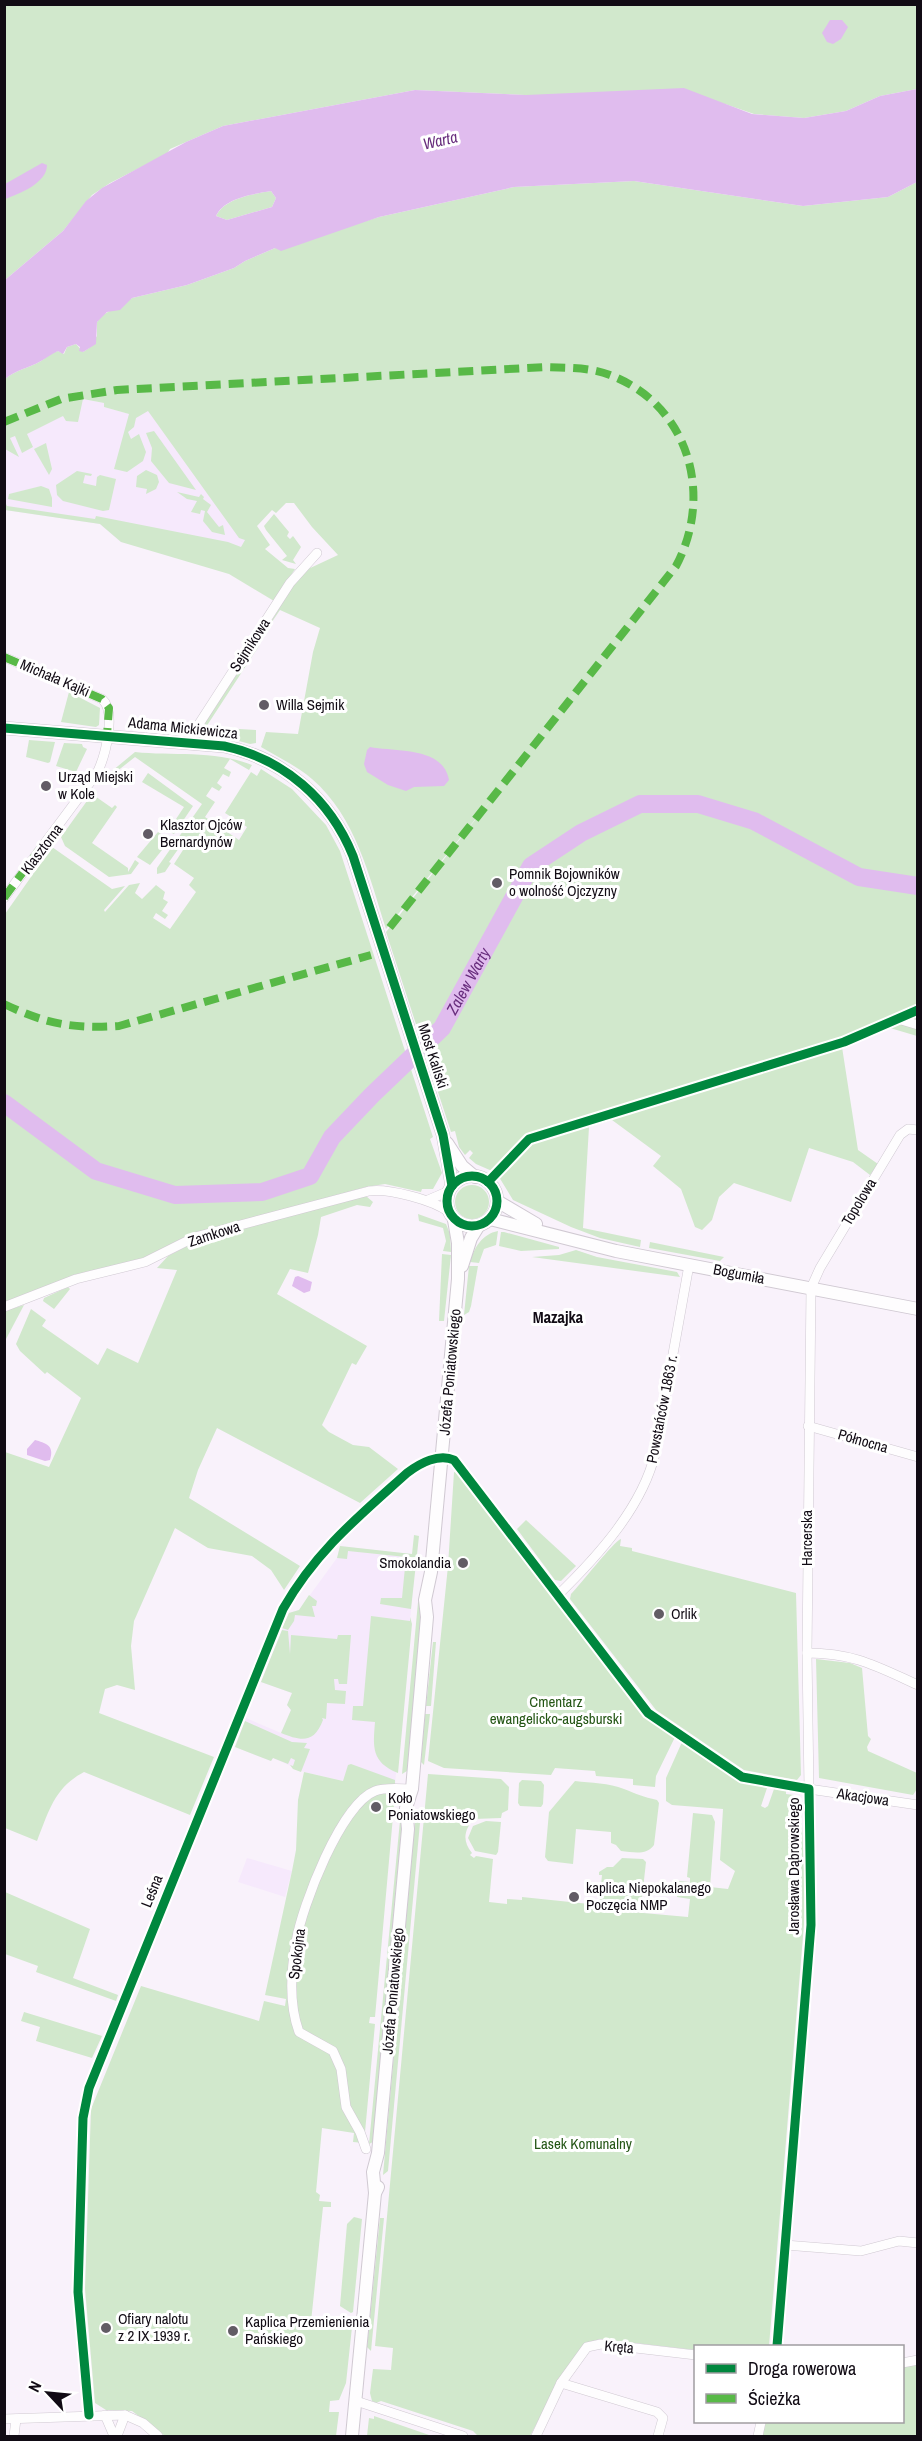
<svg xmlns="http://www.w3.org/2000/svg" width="922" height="2441" font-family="'Archivo Narrow',sans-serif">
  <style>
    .built { fill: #f6e9fc }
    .green { fill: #d1e8cc }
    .water { fill: #e0bcee; fill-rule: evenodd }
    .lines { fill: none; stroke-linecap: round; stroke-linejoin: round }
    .river { stroke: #e0bcee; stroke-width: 18 }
    .minor-casing { stroke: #d0c9d2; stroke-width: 10 }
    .tertiary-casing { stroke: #d0c9d2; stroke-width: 14 }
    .minor { stroke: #fefdfe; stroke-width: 9 }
    .tertiary { stroke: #fefdfe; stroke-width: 12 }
    .quiet { stroke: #58b947; stroke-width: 8; stroke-dasharray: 15 8; stroke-linecap: butt }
    .cycleway-casing { stroke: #fff; stroke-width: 13 }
    .cycleway { stroke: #00873e; stroke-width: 9 }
    .poi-dot { fill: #625c65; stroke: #fff; stroke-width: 2 }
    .labels { text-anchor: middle; stroke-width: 6; stroke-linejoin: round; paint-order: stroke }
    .street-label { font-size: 15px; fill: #110b14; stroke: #fff }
    .poi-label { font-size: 15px; fill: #110b14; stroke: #fff; text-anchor: start }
    .park-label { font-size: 15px; fill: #245615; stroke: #fff }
    .water-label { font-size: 16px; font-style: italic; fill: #682d7d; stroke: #fff }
    .neighbourhood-label { font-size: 16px; font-weight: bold; fill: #110b14; stroke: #fff }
  </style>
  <rect width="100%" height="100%" fill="#f9f2fb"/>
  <g class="built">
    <path d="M83,399L104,403V407L129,414L151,407L247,537L235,563L121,542L100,524L5,510V438Z"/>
    <path d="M340,1546L416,1555L395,1785L347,1782L304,1772L273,1758L271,1761L235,1747L246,1718L281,1733L291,1710L287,1705L292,1693L261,1682L289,1613L299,1610L337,1558Z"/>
    <path d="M247,1858L292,1871L285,1897L238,1882Z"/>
  </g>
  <g class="green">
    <path d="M5,5H917V89L880,96L846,111L804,118L754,114L725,104L415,90L223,126L170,149L167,154L110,183L92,195L63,231L5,280Z"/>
    <path d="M634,181L803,206L888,197L917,182V1024L897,1018L840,1040L526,1137L497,1169L492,1171L476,1164L469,1158L473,1153L470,1150L465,1155L459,1147L455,1131L451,1132L386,932L495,795L386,929C369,876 356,817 312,779C297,766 278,757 261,747L266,732L298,734L313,652L320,628L280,610L261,638L292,587L306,570L338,555L312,527L294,503H286L276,513L272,510L257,526L270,545L265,549L288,568L295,569L274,601L229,574L121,542L100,524L5,510V502L7,506L95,519L96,516L228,542L241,547L245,540L239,538L148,411L136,418L134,427L128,432L131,439L139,434L146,452L143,461L127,472L114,469L129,414L104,407V403L83,399L78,422L66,421L63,416L27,434L33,447L22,453L15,436L10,438L19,457L5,449V379C15,370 29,368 41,361C47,357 51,353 58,351L64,354L67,347L76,344L83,352L89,348L97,336V322L101,316L132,298L187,285L234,268L245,261L275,248L379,217L514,187Z"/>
    <path d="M271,191L276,198L272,207L227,220L216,216C225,198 253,194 271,191Z"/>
    <path d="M154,431L196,490L169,483L151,461L152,448L146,433Z"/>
    <path d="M46,443L52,469L49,475L34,449Z"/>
    <path d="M146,470L157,475L159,482L156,489L146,494L147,489L136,487L137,476Z"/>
    <path d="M77,471L92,474L91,476L85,475L83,483L96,486L97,477L100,475L116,479L109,510L103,511L63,501L57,495L56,485Z"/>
    <path d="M41,486L49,489L52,498V507L8,499L9,494Z"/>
    <path d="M177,492L199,497L201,494L204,497L203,499L211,505L207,512L219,527L223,525L225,535L212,532L203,521L205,511L201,510L200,514L191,512L197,501L187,499Z"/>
    <path d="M274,514L289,532L287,536L290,539L293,536L301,547L293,560L296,564L282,560L287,556L266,530L264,526Z"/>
    <path d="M255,646H259L206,727L256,730V743L250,744L213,734L203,726Z"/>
    <path d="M69,692L100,708L99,725L96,727L61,722Z"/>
    <path d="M29,740L55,742L50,762L48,763L26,757Z"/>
    <path d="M64,743L82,744L83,747L87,749L76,772L56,766Z"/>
    <path d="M135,752C172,756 216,750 252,765L249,770L230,759L224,768L231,772L229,777L223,774L217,783L222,787L219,791L212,787L206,796L215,802L205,817L239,840L247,827L225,813L251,772L257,776L261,769L292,789L326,825L340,851L433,1137L430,1139L442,1173L433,1189H422L421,1192L385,1184L366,1187L194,1234L155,1256L5,1304V914L52,847L112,889L125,886L104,910L105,912L129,885L140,883L135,893L142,899L156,885L165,892L163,899L168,902L162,911L168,915L165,919L156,913L153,918L170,929L196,892L189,885L194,878L174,864L183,850L179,848L169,862L171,863L165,872L157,874V868L202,804L135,757L116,772L112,771Z"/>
    <path d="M148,773L193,806L174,834L168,831L184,807L142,782Z"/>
    <path d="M92,794L112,808L115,805L117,807L92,843L128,868V872L135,860L139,863L131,874L109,877L65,846L61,837Z"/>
    <path d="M158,832L170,840L150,865L137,857Z"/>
    <path d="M900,1023L917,1027V1036L890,1028L842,1047L858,1150L878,1164L870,1175L853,1162L809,1148L791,1202L734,1183L719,1197L712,1220L702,1230L695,1227L681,1189L653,1166L661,1156L612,1120L589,1127L583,1228L641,1240L640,1247L600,1238L571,1227L513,1200L499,1177V1173L527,1142L533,1139L844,1043Z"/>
    <circle cx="472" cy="1202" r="17"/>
    <path d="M366,1196L373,1202L370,1207L357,1205L321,1217L318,1235L308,1273L290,1269L277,1294L367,1346L356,1365L352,1363L322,1425L329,1432L353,1445L369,1447L398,1469L360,1503L217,1428L198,1470L189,1498L300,1566L284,1590L271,1570L252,1556L208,1548L175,1528L134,1621L131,1646L135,1690L117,1685L105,1689L99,1713L214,1757L190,1815L84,1772C54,1788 49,1811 37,1841L5,1828V1452L49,1467L81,1398L47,1372L45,1374L20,1351L16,1344L31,1309L46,1320L42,1326L98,1365L107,1348L138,1363L177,1270L157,1268L168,1256L197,1241Z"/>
    <path d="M418,1214L446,1224L450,1234L451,1252L443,1251L446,1241L443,1228L419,1221Z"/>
    <path d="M498,1231L496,1245L484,1249L479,1263L470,1262C474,1248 482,1234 498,1231Z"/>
    <path d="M501,1232H504L559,1247V1249L521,1251L499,1246Z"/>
    <path d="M650,1242L724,1257L720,1261L649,1248Z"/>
    <path d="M576,1250L597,1257L677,1272L680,1277L532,1257L559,1255Z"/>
    <path d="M442,1254L451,1255L444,1321H439Z"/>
    <path d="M469,1266H478L471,1306L469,1312L464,1315Z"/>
    <path d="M68,1287L70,1289L54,1309L43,1301L44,1298Z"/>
    <path d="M24,1305L5,1341V1311Z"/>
    <path d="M454,1472L459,1473L633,1702L647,1718L675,1737L656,1776L655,1787L633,1785V1779L596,1776L595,1771L555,1768L551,1775L444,1768L428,1761L448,1566Z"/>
    <path d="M526,1520L576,1566L561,1581L555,1580L517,1529Z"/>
    <path d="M414,1535L419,1536L411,1609L380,1604L381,1598H402L406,1557L348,1551L347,1559L337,1558L340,1546L412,1554Z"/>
    <path d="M621,1539L620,1546L632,1548V1551L796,1593L801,1775L797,1780L744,1770L656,1710L570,1599L571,1594C580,1585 614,1541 621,1539Z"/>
    <path d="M309,1595L317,1601L316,1606H312L315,1617L295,1615L294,1621L288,1630L282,1628L289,1613L299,1610Z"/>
    <path d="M423,1598L407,1771L402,1774L418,1602Z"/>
    <path d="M371,1616L410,1621V1617L412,1624L398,1773C371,1762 373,1747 375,1722L352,1720L353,1706H363Z"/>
    <path d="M282,1630L288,1631L290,1654L291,1635L337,1639L338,1635H351L347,1684H339L338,1679H334L335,1690L346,1691L345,1704L327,1703L326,1719L322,1718L323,1720C314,1744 301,1741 281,1733L291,1710L287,1705L292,1693L261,1682Z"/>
    <path d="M433,1642H436L431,1706H426Z"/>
    <path d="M816,1659L850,1663L862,1668L868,1736L871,1739L867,1747L868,1751L917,1773V1789L913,1795L819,1778Z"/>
    <path d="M425,1714H430L424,1765L421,1762Z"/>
    <path d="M245,1721L292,1742L307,1743L304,1748L310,1749L301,1772L293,1769L290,1765L293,1766L295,1760L291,1758L288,1764L273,1758L271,1761L235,1747Z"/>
    <path d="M682,1742L735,1779L767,1788L761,1806L765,1808L768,1806L774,1789L786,1791V1794L794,1795L801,1801L805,1893L804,1924L769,2346H696L695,2350L600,2339L585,2344L557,2385L530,2436H478L473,2431L381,2401L376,2403L372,2401L370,2393L373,2369L391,2370L393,2348L375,2346L428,1774L501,1779L509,1787L508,1810L502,1813L501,1818L474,1819C464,1830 462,1841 472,1853L470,1855L474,1858L476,1856L493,1859L489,1902L507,1904V1899L522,1900V1897L599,1905L602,1875H599V1872L607,1867H613L622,1858L643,1859L646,1862L642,1898C636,1905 631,1905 622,1904L621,1911L688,1917L690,1899L677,1897L678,1881L690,1882V1878L687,1877L693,1813L712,1815L715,1822L710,1887L728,1889L735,1871L720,1860L723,1809L672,1805L666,1801V1778Z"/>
    <path d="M351,1764L395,1780V1794L375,2017H370L369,2023L375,2024L364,2143L353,2142L354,2133L322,2128L316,2192L320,2195L319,2201L331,2202V2207H323L311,2322L352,2327L346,2383L339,2400L330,2401L329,2412H339L336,2436H165L132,2411L106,2410L95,2403L85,2289L91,2109L141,1986L259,2021L264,2001L285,2006L286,1999L265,1995L292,1871L296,1850L298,1800L304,1772L343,1781L348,1765Z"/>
    <path d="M522,1780L541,1781L544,1785L543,1804L541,1807L520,1806L518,1803L519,1783Z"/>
    <path d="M575,1781C591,1783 609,1783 624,1789C637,1794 643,1797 657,1800L659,1803L654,1845C646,1856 633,1852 621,1851L616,1845L611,1843V1832L576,1829L573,1864L548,1861L545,1857L549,1812Z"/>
    <path d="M401,1810L403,1811L373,2142L369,2144Z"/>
    <path d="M416,1811L421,1812L388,2171L383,2175Z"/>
    <path d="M486,1821L501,1822L498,1852L496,1855L475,1851L468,1838L473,1826Z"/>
    <path d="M5,1892L90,1929L73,1978L118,1995L116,2001L36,1972L38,1966L5,1954Z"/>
    <path d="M24,2012L102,2036L92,2058L36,2041L40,2027L21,2021Z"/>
    <path d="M354,2217L362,2219L353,2312L351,2313L340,2306L347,2224Z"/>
    <path d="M380,2218H384L371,2351L367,2347Z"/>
    <path d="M917,2363V2436H762L766,2422H902L903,2366Z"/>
    <path d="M374,2416L432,2436H367L369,2418L374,2419Z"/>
  </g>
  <g class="water">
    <path d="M830,20H842L848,27L841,39L833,44L827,42L822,33Z"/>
    <path d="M684,88L752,114L804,118L846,111L880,96L917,89V182L888,197L803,206L634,181L514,187L379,217L281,251L275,248L245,261L234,268L187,285L132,298L120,310L107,312L97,322L96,344L83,352L79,351L80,347L76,344L67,347L63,354L58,351C51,354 47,358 41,361C29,368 15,370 5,379V280L63,231L86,201L102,188L186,142L223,126L415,90L526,95ZM271,191L276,198L272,207L227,220L216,216C224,198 253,194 271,191Z"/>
    <path d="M42,163L47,165C47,183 19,194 5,199V184Z"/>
    <path d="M370,747C395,752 443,746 449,780L444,786L414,787L406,791L388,785L367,772L364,764L367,750Z"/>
    <path d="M298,1276L312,1282L310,1291L304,1293L292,1286L295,1277Z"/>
    <path d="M35,1440C45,1443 55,1445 50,1460L45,1461L27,1455V1449Z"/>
  </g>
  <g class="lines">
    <path class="river" id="s1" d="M4,1103L96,1171L175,1195L262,1192L310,1176L332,1137L372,1095L442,1028L531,866L581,833L640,804H698L754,821L859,877L918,886"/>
    <g class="minor-casing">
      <g id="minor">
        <path d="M4,657L102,699C117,712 105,757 97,773L4,898"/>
        <path d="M188,741L290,583L317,553"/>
        <path d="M898,1019L918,1025"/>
        <path d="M918,1130L908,1129L900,1135L820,1268L811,1288L807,1653L809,1789L918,1805"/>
        <path d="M428,1200L449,1191"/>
        <path d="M4,1307L76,1279L145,1262L195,1237L369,1191C388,1188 433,1200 449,1212"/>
        <path d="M808,1426L918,1457"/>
        <path d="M558,1595C596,1558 642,1508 655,1454L689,1265"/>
        <path d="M807,1653C854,1653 876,1666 918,1685"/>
        <path d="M366,2149L360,2132L346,2107L341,2069L333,2051L299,2032C289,2005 291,1970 296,1942C302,1906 341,1804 375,1791C385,1787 401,1789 412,1789"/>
        <path d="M785,2245L861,2251L899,2241L918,2243"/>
        <path d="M902,2363L918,2360"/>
        <path d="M561,2383L657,2412L663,2418L658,2436"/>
        <path d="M356,2401L463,2436"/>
        <path d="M89,2415L78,2292L83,2118L89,2088L283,1609C316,1551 358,1517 407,1473C420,1463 439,1453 454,1460L648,1713L742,1777L809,1789L811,1925L777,2346"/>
        <path d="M105,2415L114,2436"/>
        <path d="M4,2419L125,2415L143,2423L158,2436"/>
        <path d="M14,2436L16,2419"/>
        <path d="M117,2436L125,2415"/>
        <path d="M536,2436L561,2383L587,2347L601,2344L696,2355"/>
        <path d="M758,2436L761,2422"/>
      </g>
    </g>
    <g class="tertiary-casing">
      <g id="tertiary">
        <path d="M4,728L224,746C284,759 330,799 353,856L443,1135L452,1186"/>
        <path d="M447,1143L462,1166L475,1177"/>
        <circle cx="472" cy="1201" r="25"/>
        <path d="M497,1201L536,1224"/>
        <path d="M490,1219L616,1251L918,1309"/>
        <path d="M462,1266L471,1238L479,1225"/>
        <path d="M375,2193L373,2172L378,2153L408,1829L406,1808L412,1789L427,1617L425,1600L431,1572L458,1279V1243L454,1220"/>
        <path d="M352,2436L375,2193L378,2187"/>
      </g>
    </g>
    <use href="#minor" class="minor"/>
    <use href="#tertiary" class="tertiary"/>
    <g class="quiet">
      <path d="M4,422L61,399L117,390L547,367C568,368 589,367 610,375C689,405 714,495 676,566L386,932"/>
      <path d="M4,657L102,699L109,708L107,735"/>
      <path d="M4,898L45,842"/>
      <path d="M4,1004C46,1024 73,1029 119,1026L371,955"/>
    </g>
    <g class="cycleway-casing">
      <g id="cycleway">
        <path d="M4,728L224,746C284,759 330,799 353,856L443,1135L452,1186"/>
        <circle cx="472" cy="1201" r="25"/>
        <path d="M488,1182L529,1139L844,1042L918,1010"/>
        <path d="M89,2415L78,2292L83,2118L89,2088L283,1609C316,1551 358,1517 407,1473C420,1463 439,1453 454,1460L648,1713L742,1777L809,1789L811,1925L777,2346"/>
      </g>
    </g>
    <use href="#cycleway" class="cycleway"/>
  </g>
  <g class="poi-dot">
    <circle cx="264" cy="705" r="6"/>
    <circle cx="46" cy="786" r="6"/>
    <circle cx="148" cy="834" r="6"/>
    <circle cx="497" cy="883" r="6"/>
    <circle cx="463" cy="1563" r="6"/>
    <circle cx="659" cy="1614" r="6"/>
    <circle cx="376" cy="1807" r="6"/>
    <circle cx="574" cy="1897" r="6"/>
    <circle cx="106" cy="2328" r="6"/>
    <circle cx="233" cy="2331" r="6"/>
  </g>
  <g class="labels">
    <g class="street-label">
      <text transform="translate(250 645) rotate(-57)" y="5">Sejmikowa</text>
      <text transform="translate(55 678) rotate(23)" y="5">Michała Kajki</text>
      <text transform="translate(183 728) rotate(6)" y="5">Adama Mickiewicza</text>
      <text transform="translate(42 849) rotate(-53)" y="5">Klasztorna</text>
      <text transform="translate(433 1056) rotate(72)" y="5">Most Kaliski</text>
      <text transform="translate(859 1202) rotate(-59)" y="5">Topolowa</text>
      <text transform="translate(214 1234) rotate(-18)" y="5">Zamkowa</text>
      <text transform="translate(739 1274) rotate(11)" y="5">Bogumiła</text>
      <text transform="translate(450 1372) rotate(-85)" y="5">Józefa Poniatowskiego</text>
      <text transform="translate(662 1409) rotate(-79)" y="5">Powstańców 1863 r.</text>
      <text transform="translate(863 1441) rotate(16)" y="5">Północna</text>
      <text transform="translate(807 1538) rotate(-90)" y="5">Harcerska</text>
      <text transform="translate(863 1797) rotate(8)" y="5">Akacjowa</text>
      <text transform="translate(794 1866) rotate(-90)" y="5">Jarosława Dąbrowskiego</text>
      <text transform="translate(152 1891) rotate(-68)" y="5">Leśna</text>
      <text transform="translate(297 1954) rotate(-83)" y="5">Spokojna</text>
      <text transform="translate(393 1991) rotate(-85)" y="5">Józefa Poniatowskiego</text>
      <text transform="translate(619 2347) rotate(5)" y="5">Kręta</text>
    </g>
    <g class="poi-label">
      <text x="276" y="710">Willa Sejmik</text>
      <text x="58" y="782">Urząd Miejski<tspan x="58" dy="17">w Kole</tspan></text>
      <text x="160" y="830">Klasztor Ojców<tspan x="160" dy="17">Bernardynów</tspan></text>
      <text x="509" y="879">Pomnik Bojowników<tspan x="509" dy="17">o wolność Ojczyzny</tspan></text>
      <text x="451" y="1568" text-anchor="end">Smokolandia</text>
      <text x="671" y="1619">Orlik</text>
      <text x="388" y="1803">Koło<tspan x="388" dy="17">Poniatowskiego</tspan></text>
      <text x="586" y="1893">kaplica Niepokalanego<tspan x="586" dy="17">Poczęcia NMP</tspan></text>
      <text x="118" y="2324">Ofiary nalotu<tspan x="118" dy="17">z 2 IX 1939 r.</tspan></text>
      <text x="245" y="2327">Kaplica Przemienienia<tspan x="245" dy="17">Pańskiego</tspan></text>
    </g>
    <g class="park-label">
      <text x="556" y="1707">Cmentarz<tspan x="556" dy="17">ewangelicko-augsburski</tspan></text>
      <text x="583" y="2149">Lasek Komunalny</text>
    </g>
    <g class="water-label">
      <text transform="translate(440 140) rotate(-13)" y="6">Warta</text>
      <text dy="6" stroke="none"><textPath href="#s1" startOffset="588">Zalew Warty</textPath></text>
    </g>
    <g class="neighbourhood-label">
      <text x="558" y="1323">Mazajka</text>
    </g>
  </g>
  <rect width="922" height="2441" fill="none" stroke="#110b14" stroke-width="12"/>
  <rect x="694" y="2345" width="210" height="78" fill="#ffffff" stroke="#a09da1" stroke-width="1.5"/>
  <rect x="706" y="2364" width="30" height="9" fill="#00873e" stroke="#a09da1" stroke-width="1.5"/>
  <text x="748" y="2375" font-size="18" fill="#110b14">Droga rowerowa</text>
  <rect x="706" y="2394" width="30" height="9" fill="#58b947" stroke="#a09da1" stroke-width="1.5"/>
  <text x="748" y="2405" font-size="18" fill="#110b14">Ścieżka</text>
  <g transform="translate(48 2393) rotate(296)" stroke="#ffffff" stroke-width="4.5" paint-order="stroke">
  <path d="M0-4.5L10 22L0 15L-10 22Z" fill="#110b14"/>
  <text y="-9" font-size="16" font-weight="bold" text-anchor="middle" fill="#110b14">N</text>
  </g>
</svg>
